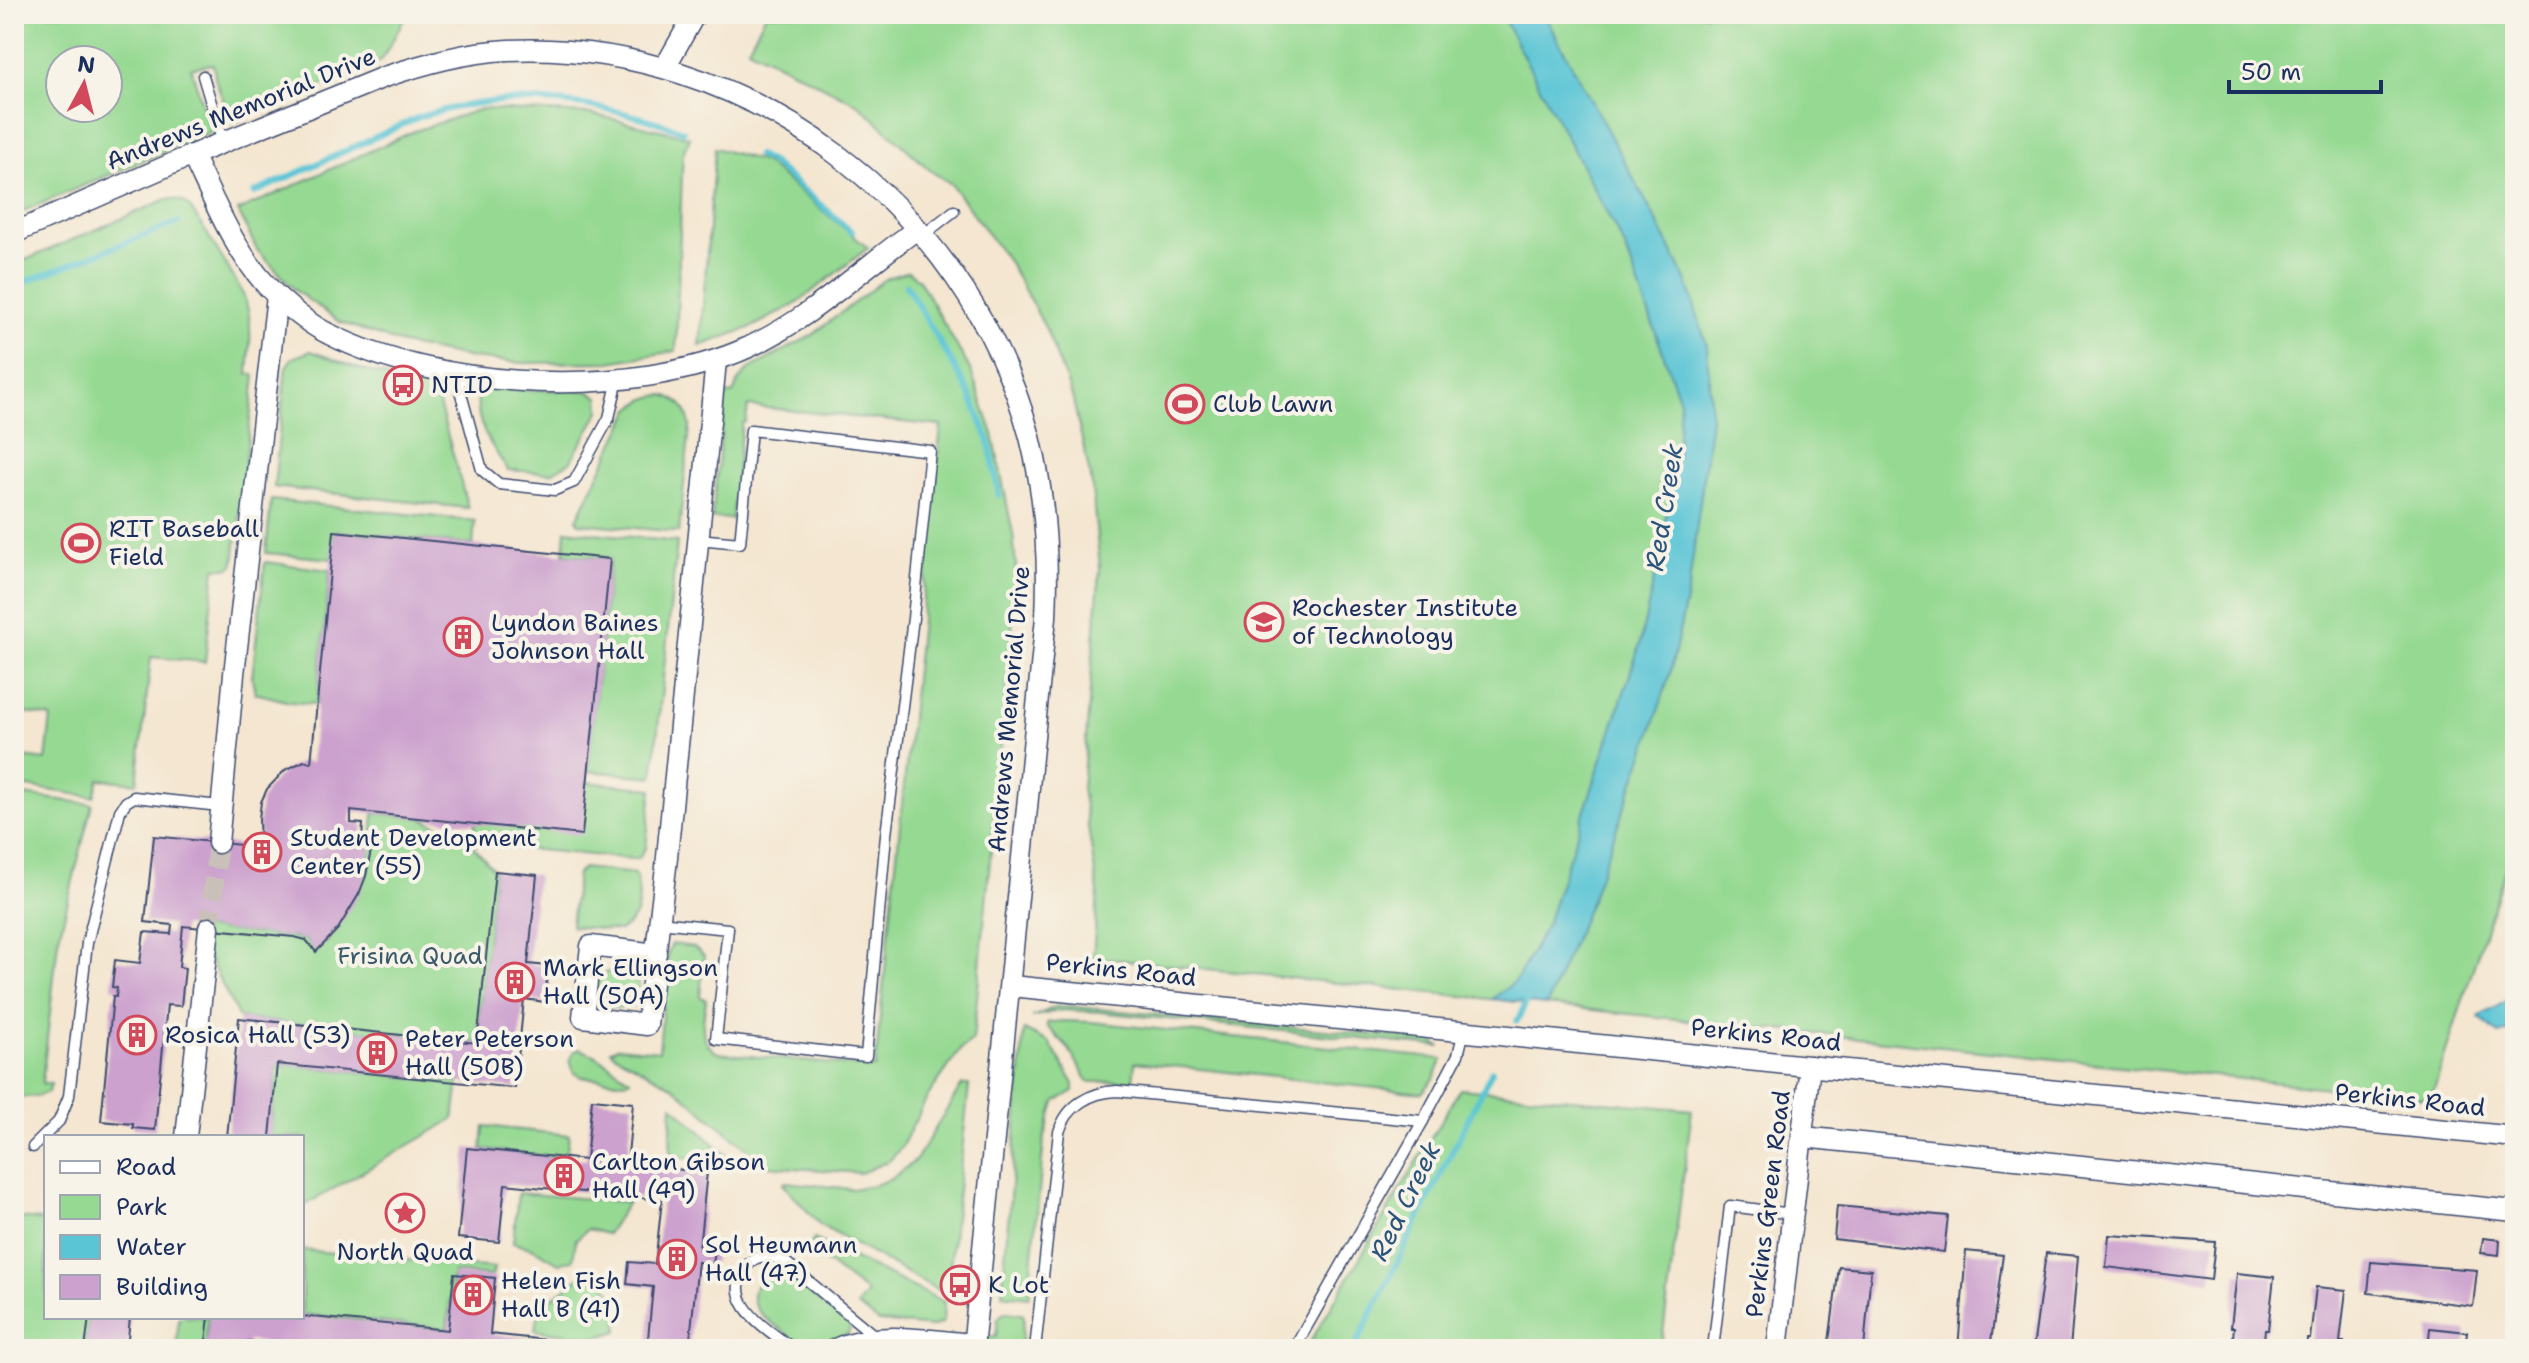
<svg xmlns="http://www.w3.org/2000/svg" width="2529" height="1363" font-family="'Shantell Sans',sans-serif">
  <style>
    .green { fill: #95d992; stroke: #588478; stroke-width: 2; fill-rule: evenodd }
    .water { fill: #5ac5d5; stroke: #3a7a9a; stroke-width: 2 }
    .lines { fill: none; stroke-linecap: round; stroke-linejoin: round }
    .stream { stroke: #5ac5d5; stroke-width: 6 }
    .building { fill: #cca1ce }
    .minor-tunnel { stroke: #c9c1b9; stroke-width: 20; stroke-dasharray: 20 10; stroke-linecap: butt }
    .service-casing { stroke: #3c4a6f; stroke-width: 13 }
    .minor-casing { stroke: #3c4a6f; stroke-width: 23 }
    .service { stroke: #fff; stroke-width: 10 }
    .minor { stroke: #fff; stroke-width: 20 }
    .labels { text-anchor: middle; stroke-width: 8; stroke-linejoin: round; paint-order: stroke }
    .street-label { font-size: 24px; fill: #1b2f5e; stroke: #f7f3e8 }
    .poi-label { font-size: 24px; fill: #1b2f5e; stroke: #f7f3e8; text-anchor: start }
    .park-label { font-size: 24px; fill: #3a5a6b; stroke: #f7f3e8 }
    .water-label { font-size: 26px; font-style: italic; fill: #2b547c; stroke: #f7f3e8 }
  </style>
  <rect width="100%" height="100%" fill="#f7f3e8"/>
  <filter id="ink" filterUnits="userSpaceOnUse"><feTurbulence type="fractalNoise" baseFrequency=".0125" numOctaves="2"/><feDisplacementMap in="SourceGraphic" scale="16" xChannelSelector="R" yChannelSelector="G"/><feConvolveMatrix kernelMatrix="1 2 1 2 8 2 1 2 1" color-interpolation-filters="sRGB"/></filter>
  <filter id="wash" filterUnits="userSpaceOnUse"><feTurbulence type="fractalNoise" baseFrequency=".006" numOctaves="4" result="noise"/><feDisplacementMap in="SourceGraphic" scale="32" xChannelSelector="R" yChannelSelector="G"/><feGaussianBlur stdDeviation="1.8" result="paint"/><feColorMatrix in="noise" values="0 0 0 0 0 0 0 0 0 0 0 0 0 0 0 0 0 1.4 0 .05"/><feComposite in="paint" operator="in"/></filter>
  <g filter="url(#wash)">
    <rect width="100%" height="100%" fill="#f4e6d0"/>
    <g class="green">
      <path d="M14,14H407L381,61L232,123L216,81L213,64L191,68L211,132L14,215ZM60,60H108V108H60Z"/>
      <path d="M766,14H2515V838L2431,1099L1093,957L1098,892L1082,788L1100,567L1091,479L1072,396L1045,327L1010,264L951,184L931,171L858,104L748,48Z"/>
      <path d="M481,109L591,114L690,137L683,153L682,171L676,351L609,362L521,363L472,358L402,344L340,322L296,291L257,250L238,211L412,132Z"/>
      <path d="M715,148L764,162L868,248L796,304L752,327L700,346Z"/>
      <path d="M167,199C173,199 179,199 185,203C194,209 240,287 245,299C253,323 250,349 248,374L255,375L234,563L230,568H215L205,662L151,657L137,783L99,779L94,797L14,785V756L46,760L51,717L14,711V265Z"/>
      <path d="M908,271L919,280L971,371L993,434L1013,534L1016,566L1012,629L973,1040L961,1049L928,1096L901,1148L889,1161L861,1173L768,1166L672,1086L614,1054L611,1050L617,1047L659,1051L668,952L672,944L694,947L704,956L700,997L706,999C704,1020 696,1041 718,1053L875,1068L941,426L748,406L746,421L742,424L732,519L712,518L726,393L733,394L739,380L749,369L811,336L885,279Z"/>
      <path d="M311,351L360,369L425,387L437,397L468,508L274,487L286,367L292,358Z"/>
      <path d="M489,389L588,391L599,397L600,411L570,462L551,473L508,470C493,448 472,421 479,393Z"/>
      <path d="M664,395C681,400 687,408 690,426L679,532L579,523L577,519L631,409C642,400 650,396 664,395Z"/>
      <path d="M271,500L475,521L473,545L335,531L332,559L266,553Z"/>
      <path d="M566,530L677,542L653,777L588,771L610,559L564,554Z"/>
      <path d="M265,562L330,570L317,704L290,702L255,693L252,678Z"/>
      <path d="M587,782L652,789L646,847L640,857L634,859L473,844L475,823Z"/>
      <path d="M14,794L92,804L58,941L42,1083L51,1084L48,1092L37,1096L14,1098Z"/>
      <path d="M374,813L421,818L465,837L495,871L477,1043L239,1018L193,927L294,937L306,940L316,951C327,943 334,933 341,922C365,883 372,859 374,813Z"/>
      <path d="M583,868L635,874C642,895 641,920 619,931L571,926L577,874Z"/>
      <path d="M621,971L632,977L639,984L640,994L634,1005C617,1009 605,1010 593,996L595,980L606,972Z"/>
      <path d="M1067,1006L1430,1040L1441,1047L1099,1012L1062,1010L1032,1017L1056,1007Z"/>
      <path d="M1062,1021L1091,1022L1443,1059L1434,1079L1422,1093L1135,1062L1133,1081L1092,1082L1088,1081L1068,1048L1047,1026V1023Z"/>
      <path d="M1024,1030L1049,1042L1074,1084V1091L1055,1102L1044,1139L1029,1297L1002,1294Z"/>
      <path d="M580,1049L596,1056L630,1079L625,1082L582,1077L574,1073L570,1059L574,1051Z"/>
      <path d="M277,1064L459,1082L454,1119L302,1207V1137H270Z"/>
      <path d="M962,1085H969L947,1295L820,1225L783,1184L786,1182L852,1189L875,1185L891,1179L916,1160Z"/>
      <path d="M1460,1089L1692,1110L1661,1349H1306Z"/>
      <path d="M672,1105L737,1165L670,1156Z"/>
      <path d="M484,1126L569,1135L566,1158L482,1149Z"/>
      <path d="M518,1193L628,1202L607,1234L588,1229L576,1239L573,1260L559,1263L534,1249L513,1243Z"/>
      <path d="M14,1217L46,1221V1317H89L85,1349H14Z"/>
      <path d="M814,1239L944,1302L943,1322L932,1327L879,1322L857,1306L867,1293L808,1248Z"/>
      <path d="M302,1250L494,1268L492,1276L453,1272L447,1329L302,1314Z"/>
      <path d="M777,1273L789,1277L848,1324L850,1329L848,1334C835,1338 821,1352 807,1349C800,1347 792,1339 787,1334C772,1323 743,1307 756,1286C761,1277 768,1275 777,1273Z"/>
      <path d="M583,1275L601,1277L617,1302L618,1331L595,1338L535,1330L540,1307Z"/>
      <path d="M1005,1312L1022,1314L1024,1317L1021,1349H987L988,1336H996L998,1318Z"/>
      <path d="M179,1317H208L205,1349H176Z"/>
    </g>
    <g class="water">
      <path d="M1501,14H1544L1655,218L1687,282L1707,346L1711,418L1689,586L1670,674L1647,745L1591,900L1547,1005L1492,999L1516,981L1547,924L1639,647L1655,575L1677,455L1680,401L1625,247Z"/>
      <path d="M2515,996V1029L2499,1035L2479,1017Z"/>
    </g>
    <g class="lines">
      <g class="stream">
        <path d="M757,155L771,162L852,232"/>
        <path d="M254,193L417,118C504,88 597,100 683,131"/>
        <path d="M906,285L969,392L989,441L999,495"/>
        <path d="M14,286L179,222"/>
        <path d="M1517,1021L1529,997"/>
        <path d="M1354,1349L1492,1071"/>
      </g>
    </g>
    <g id="blocks">
      <g class="building">
        <path d="M334,531L610,559L582,835L351,811V823L363,824L362,839L373,840L366,876L359,894L338,929L316,952L306,940L294,937L183,926L179,967L185,968L181,1006L167,1005L155,1130L133,1128V1124L101,1121L113,996L116,997L117,988L112,987L115,960L140,963L144,932L171,934L172,925L145,922L154,836L260,847L259,819L261,802L267,789L285,770L304,761L311,763Z"/>
        <path d="M495,871L537,875L528,964L548,966L545,1002L524,999L515,1088L277,1064L270,1137H227L239,1018L477,1043Z"/>
        <path d="M592,1099L633,1103L627,1165L707,1172L699,1249L715,1251L713,1264L698,1262L689,1349H647L653,1287L627,1284L629,1262L655,1264L662,1200L505,1184L499,1242L458,1238L467,1148L586,1160Z"/>
        <path d="M1837,1206L1948,1216L1944,1252L1834,1239Z"/>
        <path d="M2109,1235L2215,1242L2211,1280L2106,1267Z"/>
        <path d="M2483,1238L2500,1240L2499,1255L2481,1253Z"/>
        <path d="M1966,1251L2003,1255L1990,1349H1958Z"/>
        <path d="M2046,1253L2078,1256L2070,1349H2033Z"/>
        <path d="M2371,1262L2477,1270L2473,1306L2368,1293Z"/>
        <path d="M1839,1267L1871,1270L1864,1349H1828Z"/>
        <path d="M2237,1273L2274,1277L2268,1330H2265L2263,1349H2232L2234,1327H2231Z"/>
        <path d="M454,1274L495,1278L490,1334L612,1347V1349H326L248,1341V1349H205L209,1317L302,1316L448,1330Z"/>
        <path d="M2316,1287L2346,1290L2340,1342H2344L2343,1349H2306L2307,1339H2310Z"/>
        <path d="M89,1317H130L127,1349H85Z"/>
        <path d="M2430,1328L2467,1332L2465,1349H2428Z"/>
      </g>
    </g>
  </g>
  <g filter="url(#ink)">
    <use href="#blocks" fill-opacity="0" stroke="#3c4a6f" stroke-width="2"/>
    <g class="lines">
      <path class="minor-tunnel" d="M209,928L218,843"/>
      <g class="service-casing">
        <g id="service">
          <path d="M203,76L223,143"/>
          <path d="M922,236L954,211"/>
          <path d="M455,372L482,470L499,484L555,490L574,482L609,418L618,379"/>
          <path d="M659,922L728,929L716,1039L866,1056L886,835L913,618L930,451L751,430L740,543L698,539"/>
          <path d="M33,1147L59,1121L69,1096L87,943L120,811L126,802L134,797L220,806"/>
          <path d="M793,1349C768,1329 718,1302 748,1265C757,1253 770,1256 783,1260L876,1337"/>
          <path d="M1035,1349L1059,1132C1067,1105 1091,1092 1117,1091L1423,1121L1458,1055L1464,1031"/>
          <path d="M1294,1349L1423,1121"/>
          <path d="M1713,1349L1730,1206L1792,1214"/>
        </g>
      </g>
      <g class="minor-casing">
        <g id="minor">
          <path d="M665,67L695,14"/>
          <path d="M192,155C216,204 236,257 276,295C291,309 310,325 329,334C441,391 634,400 749,347C812,318 861,269 917,229"/>
          <path d="M14,233L192,155L384,77C424,64 465,52 508,50C746,39 968,207 1030,437C1045,496 1049,556 1046,617L973,1349"/>
          <path d="M218,843L234,674L277,296"/>
          <path d="M656,954L591,946L583,1017L647,1025L666,867L716,361"/>
          <path d="M1011,986L2515,1137"/>
          <path d="M186,1137L209,928"/>
          <path d="M1803,1137L2515,1211"/>
          <path d="M835,1349C874,1330 931,1341 974,1344"/>
          <path d="M1777,1349L1810,1066"/>
        </g>
      </g>
      <use href="#service" class="service"/>
      <use href="#minor" class="minor"/>
    </g>
  </g>
  <defs>
    <g id="bus-ring" transform="scale(2)"><circle r="9.5" fill="#f7f3e8" stroke="#d1495b" stroke-width="1.5"/><path d="M-5-6H5V4H4V6H2V4H-2V6H-4V4H-5ZM-3.5-4V0h7V-4ZM-3.5 1.2v1.5H-2V1.2ZM2 1.2v1.5H3.5V1.2Z" fill="#d1495b"/></g>
    <g id="stadium-ring" transform="scale(2)"><circle r="9.5" fill="#f7f3e8" stroke="#d1495b" stroke-width="1.5"/><path d="M0-5a6.5 5 0 1 0 0 10a6.5 5 0 1 0 0-10ZM-3.5-1.8h7v3.6h-7Z" fill="#d1495b"/></g>
    <g id="university-ring" transform="scale(2)"><circle r="9.5" fill="#f7f3e8" stroke="#d1495b" stroke-width="1.5"/><path d="M0-5L7-2L0 1L-7-2ZM-4 1L0 2.5L4 1V4Q0 6-4 4Z" fill="#d1495b"/></g>
    <g id="building-ring" transform="scale(2)"><circle r="9.5" fill="#f7f3e8" stroke="#d1495b" stroke-width="1.5"/><path d="M-4-6H4V6H1V3H-1V6H-4ZM-2.5-4.3h1.7v1.8h-1.7ZM.8-4.3h1.7v1.8H.8ZM-2.5-1h1.7V.8h-1.7ZM.8-1h1.7V.8H.8Z" fill="#d1495b"/></g>
    <g id="sight-ring" transform="scale(2)"><circle r="9.5" fill="#f7f3e8" stroke="#d1495b" stroke-width="1.5"/><path d="M0-6L1.8-2.2L6-1.7L2.9 1.2L3.7 5.4L0 3.3L-3.7 5.4L-2.9 1.2L-6-1.7L-1.8-2.2Z" fill="#d1495b"/></g>
  </defs>
  <g fill-rule="evenodd">
    <use href="#bus-ring" x="403" y="385"/>
    <use href="#stadium-ring" x="1185" y="404"/>
    <use href="#stadium-ring" x="81" y="543"/>
    <use href="#university-ring" x="1264" y="622"/>
    <use href="#building-ring" x="463" y="637"/>
    <use href="#building-ring" x="262" y="852"/>
    <use href="#building-ring" x="515" y="982"/>
    <use href="#building-ring" x="137" y="1035"/>
    <use href="#building-ring" x="377" y="1053"/>
    <use href="#building-ring" x="564" y="1176"/>
    <use href="#sight-ring" x="405" y="1213"/>
    <use href="#building-ring" x="677" y="1259"/>
    <use href="#bus-ring" x="960" y="1285"/>
    <use href="#building-ring" x="473" y="1295"/>
  </g>
  <g class="labels">
    <g class="street-label">
      <text transform="translate(241 109) rotate(-22)" y="8">Andrews Memorial Drive</text>
      <text transform="translate(1009 709) rotate(-85)" y="8">Andrews Memorial Drive</text>
      <text transform="translate(1121 970) rotate(6)" y="8">Perkins Road</text>
      <text transform="translate(1766 1035) rotate(6)" y="8">Perkins Road</text>
      <text transform="translate(2410 1100) rotate(6)" y="8">Perkins Road</text>
      <text transform="translate(1768 1204) rotate(-83)" y="8">Perkins Green Road</text>
    </g>
    <g class="poi-label">
      <text x="431" y="393">NTID</text>
      <text x="1213" y="412">Club Lawn</text>
      <text x="109" y="537">RIT Baseball<tspan x="109" dy="28">Field</tspan></text>
      <text x="1292" y="616">Rochester Institute<tspan x="1292" dy="28">of Technology</tspan></text>
      <text x="491" y="631">Lyndon Baines<tspan x="491" dy="28">Johnson Hall</tspan></text>
      <text x="290" y="846">Student Development<tspan x="290" dy="28">Center (55)</tspan></text>
      <text x="543" y="976">Mark Ellingson<tspan x="543" dy="28">Hall (50A)</tspan></text>
      <text x="165" y="1043">Rosica Hall (53)</text>
      <text x="405" y="1047">Peter Peterson<tspan x="405" dy="28">Hall (50B)</tspan></text>
      <text x="592" y="1170">Carlton Gibson<tspan x="592" dy="28">Hall (49)</tspan></text>
      <text x="705" y="1253">Sol Heumann<tspan x="705" dy="28">Hall (47)</tspan></text>
      <text x="405" y="1260" text-anchor="middle">North Quad</text>
      <text x="501" y="1289">Helen Fish<tspan x="501" dy="28">Hall B (41)</tspan></text>
      <text x="988" y="1293">K Lot</text>
    </g>
    <g class="park-label">
      <text x="410" y="964">Frisina Quad</text>
    </g>
    <g class="water-label">
      <text transform="translate(1664 507) rotate(-81)" y="9">Red Creek</text>
      <text transform="translate(1405 1201) rotate(-64)" y="9">Red Creek</text>
    </g>
  </g>
  <rect width="2529" height="1363" fill="none" stroke="#f7f3e8" stroke-width="48"/>
  <rect x="44" y="1135" width="260" height="184" fill="#f7f3e8" stroke="#9fa5b1" stroke-width="2"/>
  <rect x="60" y="1161" width="40" height="12" fill="#ffffff" stroke="#9fa5b1" stroke-width="2"/>
  <text x="116" y="1175" font-size="24" fill="#1b2f5e">Road</text>
  <rect x="60" y="1195" width="40" height="24" fill="#95d992" stroke="#9fa5b1" stroke-width="2"/>
  <text x="116" y="1215" font-size="24" fill="#1b2f5e">Park</text>
  <rect x="60" y="1235" width="40" height="24" fill="#5ac5d5" stroke="#9fa5b1" stroke-width="2"/>
  <text x="116" y="1255" font-size="24" fill="#1b2f5e">Water</text>
  <rect x="60" y="1275" width="40" height="24" fill="#cca1ce" stroke="#9fa5b1" stroke-width="2"/>
  <text x="116" y="1295" font-size="24" fill="#1b2f5e">Building</text>
  <g transform="translate(84 84) rotate(7)"><circle r="38" fill="#f7f3e8" stroke="#9fa5b1" stroke-width="2"/>
  <path d="M0-6L14 30L0 20L-14 30Z" fill="#d1495b"/>
  <text y="-12" font-size="22" font-weight="bold" text-anchor="middle" fill="#1b2f5e">N</text>
  </g>
  <path d="M2229 80v12h152v-12" fill="none" stroke="#1b2f5e" stroke-width="4"/>
  <text x="2241" y="80" font-size="24" fill="#1b2f5e" stroke="#f7f3e8" stroke-width="6" paint-order="stroke">50 m</text>
</svg>
